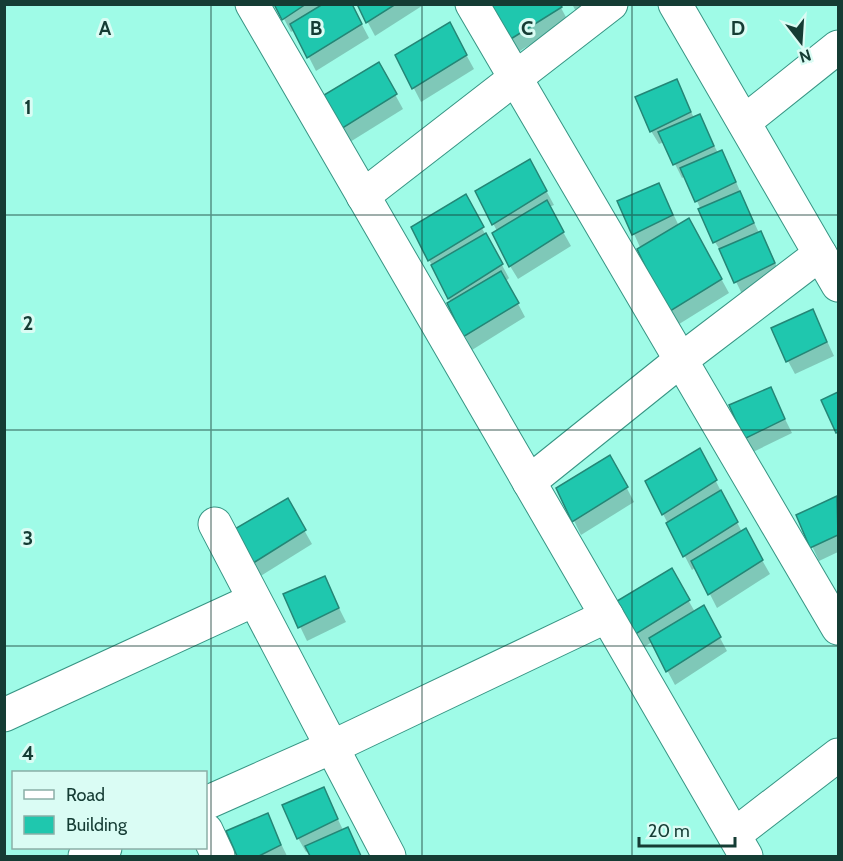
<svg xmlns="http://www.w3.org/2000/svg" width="843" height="861" font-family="Cabin,sans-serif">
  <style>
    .shadow { fill: #0003 }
    .building { fill: #1fc7ae; stroke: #248676; stroke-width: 1.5 }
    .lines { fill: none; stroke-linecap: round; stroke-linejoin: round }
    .minor-casing { stroke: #379584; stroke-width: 35 }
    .minor { stroke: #fff; stroke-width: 33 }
    .grid { fill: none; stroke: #153c34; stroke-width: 1.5; stroke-opacity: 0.55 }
    .grid-label { font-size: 20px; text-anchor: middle; font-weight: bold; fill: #153c34; stroke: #dafcf4; stroke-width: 6; stroke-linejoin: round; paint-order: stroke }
  </style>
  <rect width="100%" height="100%" fill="#9ffbe7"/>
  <g class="shadow">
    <path d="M276,4H351L369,38L316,71L295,30L291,32Z"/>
    <path d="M358,4H425L375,36Z"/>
    <path d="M486,4H559L568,21L515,54Z"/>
    <path d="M572,4H603L580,19Z"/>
    <path d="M457,38L474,69L421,102L397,56Z"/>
    <path d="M386,78L403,109L350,142L326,95Z"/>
    <path d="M676,81L694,118L699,116L718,153L721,152L729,165L742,196L759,233L768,246L781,277L743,296L723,255L715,242L686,176L682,178L664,142L659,144L651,131Z"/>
    <path d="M537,174L554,205L549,207L571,246L518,279L510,266L497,231L477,192Z"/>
    <path d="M659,185L679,226L696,233L729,293L676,326L634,234Z"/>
    <path d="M465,197L509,278L506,281L525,317L472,350L449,304L451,303L413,228Z"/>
    <path d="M813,311L834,356L795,374L788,361Z"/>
    <path d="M770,389L792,433L753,452L745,438Z"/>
    <path d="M838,394V434L823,400Z"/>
    <path d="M707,464L742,532L753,544L770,574L717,608L696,567L692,570L663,514Z"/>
    <path d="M618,471L634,502L581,535L558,488Z"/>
    <path d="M837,498L838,501V552L819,561L798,516Z"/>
    <path d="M287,500L312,544L259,577L252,564Z"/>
    <path d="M671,570L695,612L711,621L727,651L675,685L652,642L644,647L636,634Z"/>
    <path d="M324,578L346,622L307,641L285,595Z"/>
    <path d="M323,788L343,830L355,842L361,856H312L309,850L306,852L298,838Z"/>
    <path d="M267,815L287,856H239L228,832Z"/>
  </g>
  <g class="building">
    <path d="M274,4H306L282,20Z"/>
    <path d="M323,4H352L362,24L307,58L290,24Z"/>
    <path d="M357,4H396L366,23Z"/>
    <path d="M494,4H560L562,7L506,42L489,8Z"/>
    <path d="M450,22L467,55L412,89L395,55Z"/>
    <path d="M379,62L397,94L341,129L324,95Z"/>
    <path d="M677,79L691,112L650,132L635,97Z"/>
    <path d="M700,114L714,146L673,165L658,132Z"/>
    <path d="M722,150L736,182L695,202L680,168Z"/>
    <path d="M530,159L547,191L492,225L475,191Z"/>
    <path d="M659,183L673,215L632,235L617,201Z"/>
    <path d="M740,191L754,223L713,243L698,209Z"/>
    <path d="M466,194L484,227L428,261L411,227Z"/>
    <path d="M547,200L564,232L509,267L492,233Z"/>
    <path d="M689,218L722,279L667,313L637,249Z"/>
    <path d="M761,231L775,263L734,283L719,249Z"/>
    <path d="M486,233L503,264L448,299L431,265Z"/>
    <path d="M501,271L519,303L463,337L447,303Z"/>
    <path d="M813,309L827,342L786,362L771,328Z"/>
    <path d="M771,387L785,419L744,439L729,405Z"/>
    <path d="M838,392V432L836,433L821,400Z"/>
    <path d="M700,448L717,480L662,515L645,481Z"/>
    <path d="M610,455L628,487L572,522L556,488Z"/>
    <path d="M721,490L738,522L683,557L666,523Z"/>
    <path d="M837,496L838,535L810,548L796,515Z"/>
    <path d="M288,498L306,530L250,565L233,530Z"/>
    <path d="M746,528L763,560L708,595L691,561Z"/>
    <path d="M672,568L690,600L634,635L617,601Z"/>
    <path d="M325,576L339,608L298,628L283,594Z"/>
    <path d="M704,605L721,637L666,672L649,638Z"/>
    <path d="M324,787L338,819L297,839L282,805Z"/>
    <path d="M268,813L281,845L259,856H237L226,831Z"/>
    <path d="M348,827L361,856H310L305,846Z"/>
  </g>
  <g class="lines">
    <g class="minor-casing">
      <g id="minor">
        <path d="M252,4L746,856"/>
        <path d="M472,4L838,628"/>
        <path d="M675,4L838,285"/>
        <path d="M744,122L838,47"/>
        <path d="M363,196L611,4"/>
        <path d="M529,482L681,360L820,254"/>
        <path d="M215,524L389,856"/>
        <path d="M4,715L254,600"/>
        <path d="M206,803L332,747L607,616"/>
        <path d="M206,830L218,856"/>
        <path d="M734,835L838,755"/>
        <path d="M85,856L105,848"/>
      </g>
    </g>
    <use href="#minor" class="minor"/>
  </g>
  <path class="grid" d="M211,4V856M422,4V856M632,4V856M4,215H838M4,430H838M4,646H838"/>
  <g class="grid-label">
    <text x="105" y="35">A</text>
    <text x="316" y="35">B</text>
    <text x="527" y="35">C</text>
    <text x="738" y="35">D</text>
    <text x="28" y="114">1</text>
    <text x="28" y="330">2</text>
    <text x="28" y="545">3</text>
    <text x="28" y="760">4</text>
  </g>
  <rect width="843" height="861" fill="none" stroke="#153c34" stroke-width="12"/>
  <rect x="12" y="771" width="195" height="78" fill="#dafcf4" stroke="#8bafa7" stroke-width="1.5"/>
  <rect x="24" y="790" width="30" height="9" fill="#ffffff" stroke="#8bafa7" stroke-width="1.5"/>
  <text x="66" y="801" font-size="18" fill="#153c34">Road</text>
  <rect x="24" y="816" width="30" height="18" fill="#1fc7ae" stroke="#8bafa7" stroke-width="1.5"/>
  <text x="66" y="831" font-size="18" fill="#153c34">Building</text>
  <g transform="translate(801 42) rotate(163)" stroke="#dafcf4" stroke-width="4.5" paint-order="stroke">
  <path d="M0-4.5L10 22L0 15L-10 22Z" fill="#153c34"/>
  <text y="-9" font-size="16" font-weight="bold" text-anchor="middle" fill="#153c34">N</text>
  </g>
  <path d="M639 837v9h96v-9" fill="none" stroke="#153c34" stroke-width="3"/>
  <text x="648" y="837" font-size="18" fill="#153c34" stroke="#dafcf4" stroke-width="4.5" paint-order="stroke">20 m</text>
</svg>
